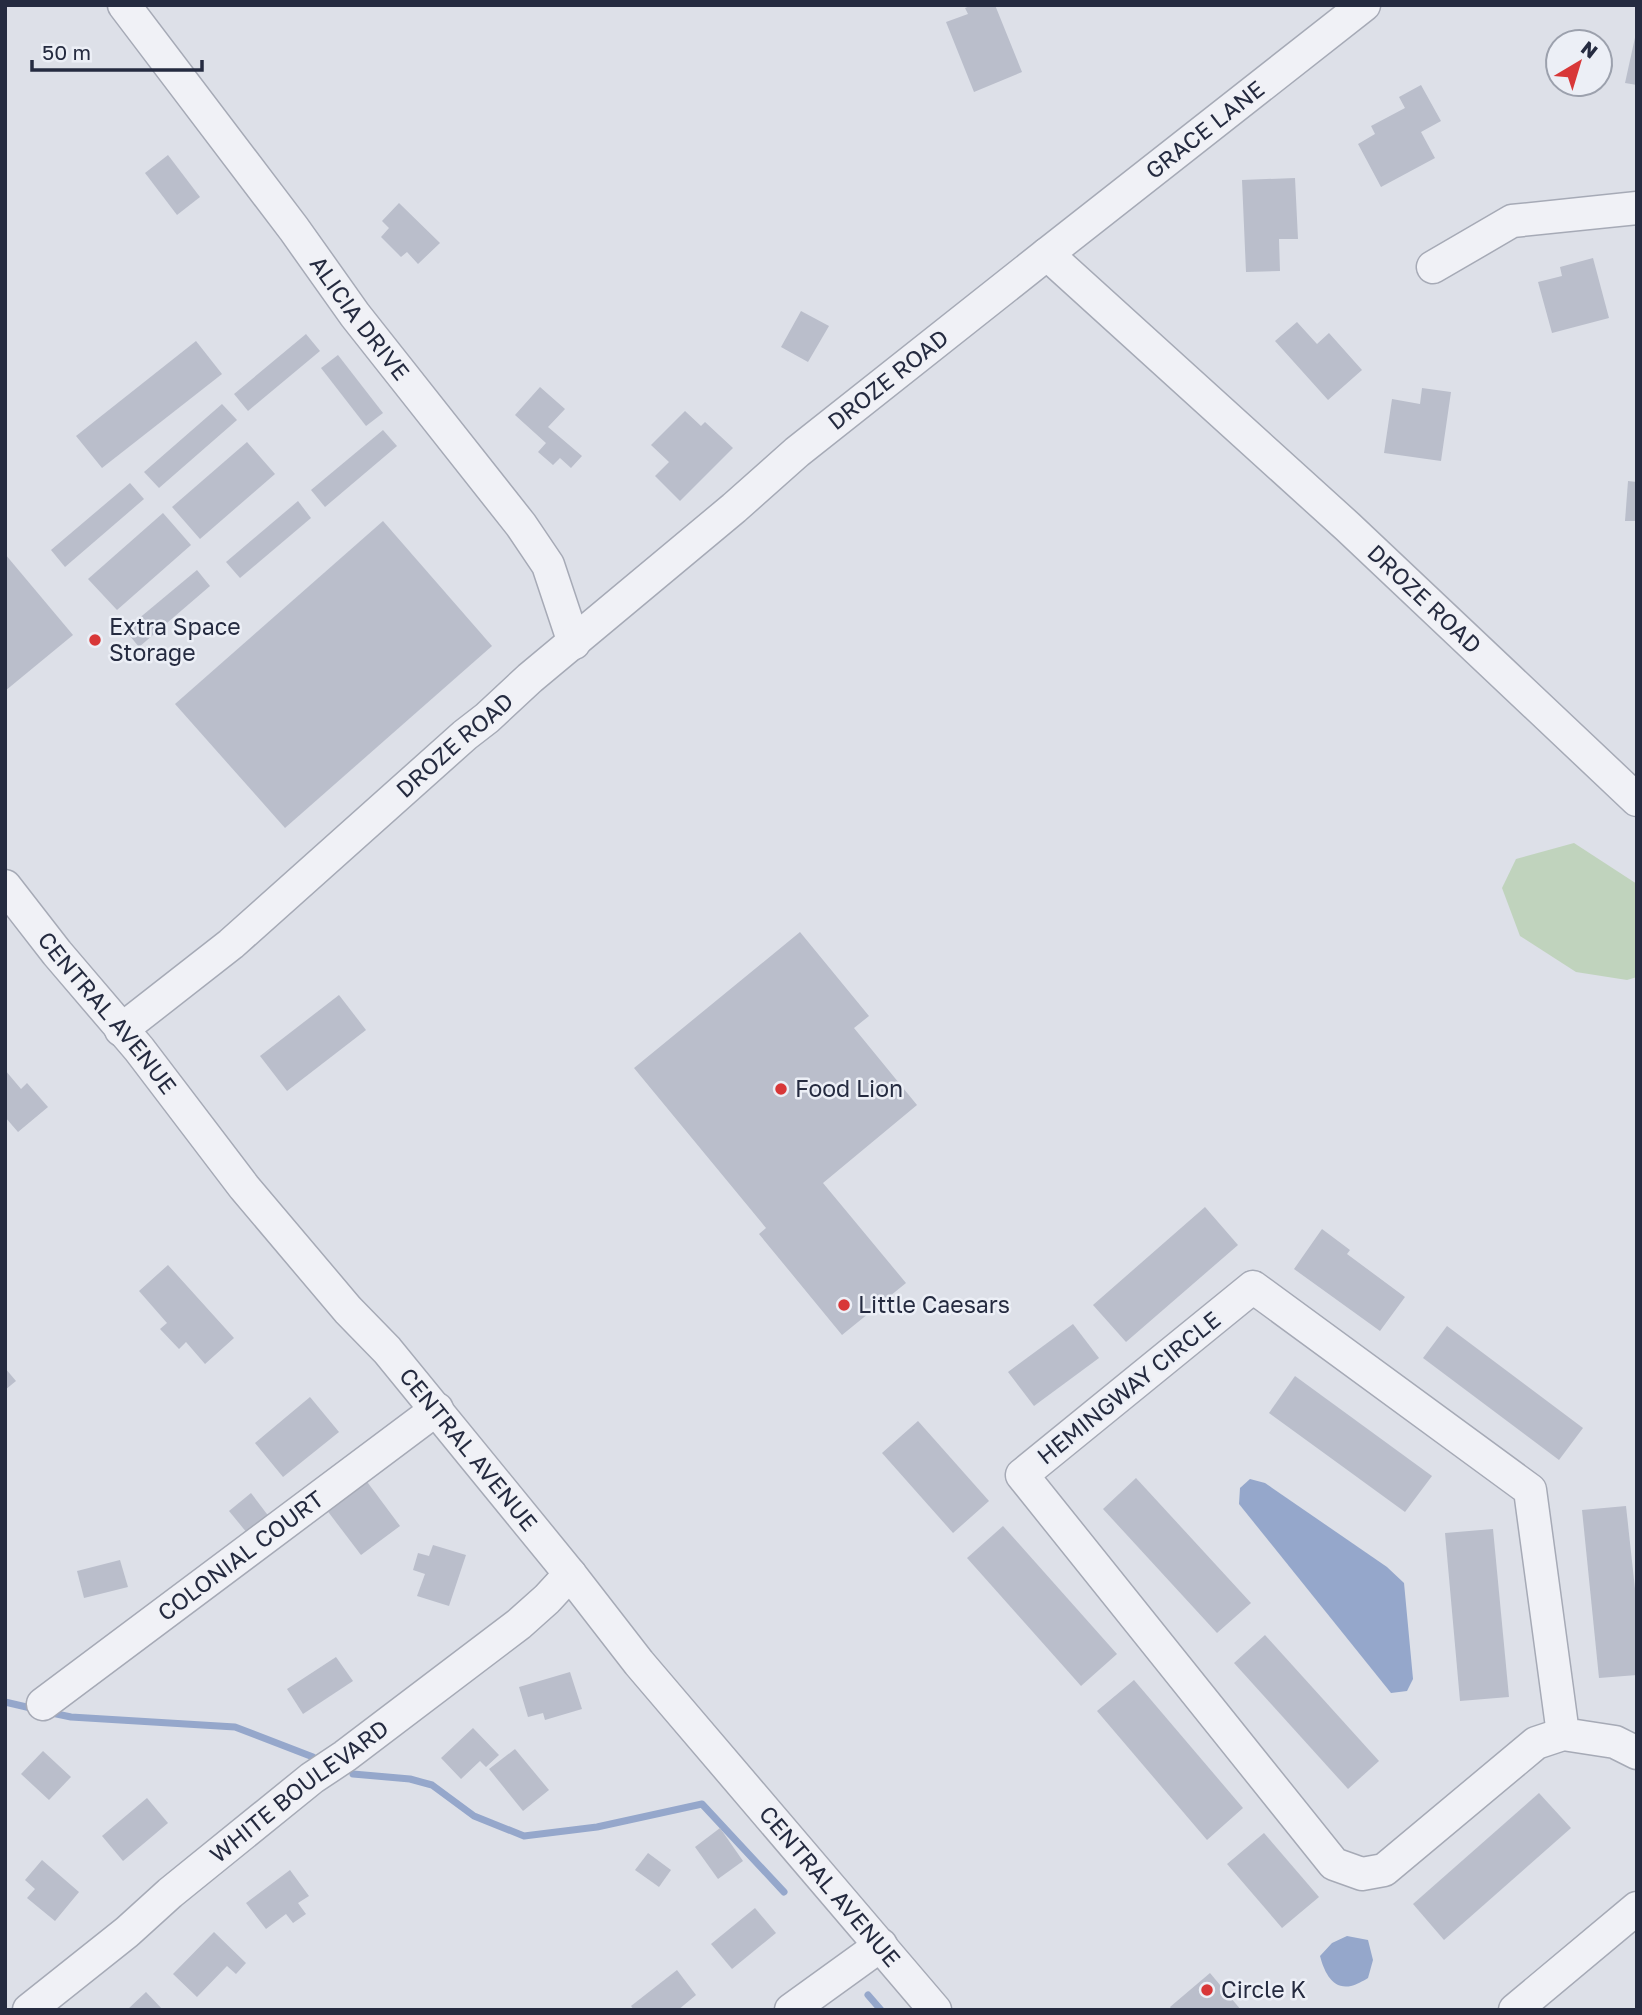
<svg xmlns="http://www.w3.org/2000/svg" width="1642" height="2015" font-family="'Golos Text',sans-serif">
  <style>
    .green { fill: #c0d3bd }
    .water { fill: #95a7cb }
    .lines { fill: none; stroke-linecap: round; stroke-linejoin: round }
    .stream { stroke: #95a7cb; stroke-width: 7 }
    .building { fill: #babecb }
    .minor-casing { stroke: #a6aab6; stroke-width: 35 }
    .minor { stroke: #f0f1f6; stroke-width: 32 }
    .poi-dot { fill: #d83738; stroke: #eceff6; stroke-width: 2.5 }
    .labels { text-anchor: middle; stroke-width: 5; stroke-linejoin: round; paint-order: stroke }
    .street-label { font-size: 23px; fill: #252b40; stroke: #eceff6 }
    .poi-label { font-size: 23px; fill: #252b40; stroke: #eceff6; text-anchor: start }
  </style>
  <rect width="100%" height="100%" fill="#dde0e8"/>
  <path class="green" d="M1574,843L1637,884V977L1627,980L1576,972L1520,936L1502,888L1516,859Z"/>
  <g class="water">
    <path d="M1250,1479L1265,1483L1387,1567L1404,1583L1413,1679L1407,1691L1391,1693L1239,1504L1240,1488Z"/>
    <path d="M1347,1936L1368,1940L1373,1960L1368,1978C1363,1981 1356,1985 1351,1986C1332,1990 1324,1971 1320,1956L1332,1943Z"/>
  </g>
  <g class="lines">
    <g class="stream">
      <path d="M5,1702L35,1709"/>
      <path d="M47,1712L71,1717L235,1727L313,1757"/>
      <path d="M353,1774L410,1779L432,1785L474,1816L524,1836L597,1827L702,1804L784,1892"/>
      <path d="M868,1995L881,2010"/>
    </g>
  </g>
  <g class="building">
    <path d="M973,5H995L1022,72L974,92L946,22L968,14L965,8Z"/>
    <path d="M1636,33H1637V85L1625,83Z"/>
    <path d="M1421,85L1441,121L1421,132L1435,158L1381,187L1358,144L1375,134L1371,126L1405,108L1399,97Z"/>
    <path d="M168,155L200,197L177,215L145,173Z"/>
    <path d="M1295,178L1298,239H1279L1280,271L1246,272L1242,180Z"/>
    <path d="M399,203L440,243L418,264L407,252L401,257L381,237L389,228L382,221Z"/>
    <path d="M1593,258L1609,318L1552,333L1538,282L1562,276L1560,267Z"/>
    <path d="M801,311L829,326L808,362L781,347Z"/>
    <path d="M1297,322L1317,344L1329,333L1362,370L1328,400L1275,341Z"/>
    <path d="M306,334L320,351L248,411L234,394Z"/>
    <path d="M196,341L222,374L102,468L76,436Z"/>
    <path d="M338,355L383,413L366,426L321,368Z"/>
    <path d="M540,387L565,409L548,427L582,456L571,468L560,458L553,465L538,452L546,443L515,415Z"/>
    <path d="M1422,388L1451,392L1441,461L1384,453L1392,399L1420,404Z"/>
    <path d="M222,404L237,420L159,488L144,472Z"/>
    <path d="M685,411L701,426L705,422L733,448L680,501L655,476L669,462L651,445Z"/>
    <path d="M383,430L397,446L325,507L311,490Z"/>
    <path d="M247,442L275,474L200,539L172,507Z"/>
    <path d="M1628,481L1637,482V521H1625Z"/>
    <path d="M130,483L144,499L65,567L51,550Z"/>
    <path d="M298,501L311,518L240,578L226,562Z"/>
    <path d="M163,513L191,545L117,610L88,579Z"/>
    <path d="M383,521L492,646L285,828L175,704Z"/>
    <path d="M5,554L73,635L5,691Z"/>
    <path d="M197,570L210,586L139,647L125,630Z"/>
    <path d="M800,932L869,1016L854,1028L917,1105L823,1183L906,1283L842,1335L759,1234L766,1228L634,1068Z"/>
    <path d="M339,995L366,1030L287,1091L260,1056Z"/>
    <path d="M5,1070L21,1089L27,1083L48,1107L18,1132L5,1117Z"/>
    <path d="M1205,1207L1238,1245L1126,1342L1093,1305Z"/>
    <path d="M1322,1229L1350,1250L1347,1254L1405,1297L1380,1331L1294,1269Z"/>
    <path d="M168,1265L234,1338L205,1364L186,1342L179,1349L160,1329L167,1323L139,1291Z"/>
    <path d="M1073,1324L1099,1358L1034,1406L1008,1372Z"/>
    <path d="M1447,1326L1583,1428L1559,1460L1423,1358Z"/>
    <path d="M5,1368L16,1381L5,1390Z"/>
    <path d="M1295,1376L1432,1476L1405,1512L1269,1413Z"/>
    <path d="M310,1397L339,1432L283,1477L255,1443Z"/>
    <path d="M918,1421L989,1501L953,1533L882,1453Z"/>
    <path d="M1136,1478L1251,1603L1217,1633L1103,1509Z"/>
    <path d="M365,1479L400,1526L361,1555L326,1509Z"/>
    <path d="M251,1493L273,1522L252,1539L229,1511Z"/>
    <path d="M1626,1506L1637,1607V1675L1599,1678L1582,1510Z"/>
    <path d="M1003,1526L1117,1654L1081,1686L967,1558Z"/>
    <path d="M1493,1529L1509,1697L1460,1701L1445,1533Z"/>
    <path d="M433,1545L466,1555L449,1606L417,1596L425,1574L413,1570L418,1553L429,1556Z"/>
    <path d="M120,1560L128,1587L84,1598L77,1571Z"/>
    <path d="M1265,1635L1379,1761L1348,1789L1234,1663Z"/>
    <path d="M336,1657L353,1681L303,1714L287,1689Z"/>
    <path d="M570,1672L582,1709L545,1720L543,1713L528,1717L519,1687Z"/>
    <path d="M1134,1680L1243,1808L1207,1840L1097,1711Z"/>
    <path d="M473,1728L499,1755L486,1767L480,1761L461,1779L441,1758Z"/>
    <path d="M515,1749L549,1790L523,1811L489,1769Z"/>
    <path d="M43,1751L71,1777L49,1800L21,1774Z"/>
    <path d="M1539,1793L1571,1828L1444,1940L1413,1904Z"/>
    <path d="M147,1798L168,1823L123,1861L102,1836Z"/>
    <path d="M720,1828L743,1861L718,1879L695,1847Z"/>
    <path d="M1264,1833L1319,1897L1282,1928L1227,1864Z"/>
    <path d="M648,1853L671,1870L659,1887L635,1870Z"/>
    <path d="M42,1860L79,1892L55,1921L27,1898L35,1889L25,1880Z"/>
    <path d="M290,1870L309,1896L298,1903L306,1914L293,1923L286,1914L266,1929L246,1903Z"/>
    <path d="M755,1908L776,1933L732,1969L711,1944Z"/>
    <path d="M214,1932L246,1963L236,1974L227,1966L197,1997L173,1974Z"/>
    <path d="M677,1970L696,1995L678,2010H634L631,2006Z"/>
    <path d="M1210,1973L1241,2010H1172L1170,2007Z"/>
    <path d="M146,1992L163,2010H127Z"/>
  </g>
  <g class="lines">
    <g class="minor-casing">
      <g id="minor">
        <path id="s1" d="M124,5L294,229L355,315L521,525L548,565L574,643"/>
        <path id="s2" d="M1047,254L1364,5"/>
        <path d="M1433,267L1512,221L1637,208"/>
        <path id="s3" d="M5,886L57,953L139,1049L244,1187L348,1310L387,1350L570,1574L639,1663L935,2010"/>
        <path id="s4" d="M121,1030L231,944L465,735L487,718L530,678L734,508L797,452L1047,254L1348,527L1637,800"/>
        <path id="s5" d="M43,1704L437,1409"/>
        <path d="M1563,1734L1530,1490L1253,1287L1022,1475L1334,1864L1362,1874L1384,1870L1536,1743L1563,1734L1615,1742L1637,1753"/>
        <path id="s6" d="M29,2010L127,1932L170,1893L312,1778L345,1756L519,1624L547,1599L570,1574"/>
        <path d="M791,2010L881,1945"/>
        <path d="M1515,2010L1637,1908"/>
      </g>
    </g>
    <use href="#minor" class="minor"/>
  </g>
  <g class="poi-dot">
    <circle cx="95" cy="640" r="7"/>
    <circle cx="781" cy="1089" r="7"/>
    <circle cx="844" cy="1305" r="7"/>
    <circle cx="1207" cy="1990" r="7"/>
  </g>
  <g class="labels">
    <g class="street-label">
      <text dy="8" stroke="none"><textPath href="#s2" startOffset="201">GRACE LANE</textPath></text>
      <text dy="8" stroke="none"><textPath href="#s1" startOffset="392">ALICIA DRIVE</textPath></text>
      <text dy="8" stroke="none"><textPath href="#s4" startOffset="1006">DROZE ROAD</textPath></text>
      <text dy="8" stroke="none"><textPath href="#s4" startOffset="1720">DROZE ROAD</textPath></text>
      <text dy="8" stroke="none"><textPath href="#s4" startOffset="439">DROZE ROAD</textPath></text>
      <text dy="8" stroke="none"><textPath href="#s3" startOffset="163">CENTRAL AVENUE</textPath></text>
      <text transform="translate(1129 1388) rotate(-39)" y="8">HEMINGWAY CIRCLE</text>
      <text dy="8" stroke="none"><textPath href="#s3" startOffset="730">CENTRAL AVENUE</textPath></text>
      <text dy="8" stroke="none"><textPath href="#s5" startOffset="247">COLONIAL COURT</textPath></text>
      <text dy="8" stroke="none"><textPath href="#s6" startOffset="348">WHITE BOULEVARD</textPath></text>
      <text dy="8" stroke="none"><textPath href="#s3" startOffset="1297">CENTRAL AVENUE</textPath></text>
    </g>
    <g class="poi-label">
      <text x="109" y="635">Extra Space<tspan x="109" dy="26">Storage</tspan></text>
      <text x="795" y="1097">Food Lion</text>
      <text x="858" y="1313">Little Caesars</text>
      <text x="1221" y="1998">Circle K</text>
    </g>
  </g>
  <rect width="1642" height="2015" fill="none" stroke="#252b40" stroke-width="14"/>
  <g transform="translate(1579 63) rotate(38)"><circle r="33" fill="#eceff6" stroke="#9ca1ad" stroke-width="2"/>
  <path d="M0-5L12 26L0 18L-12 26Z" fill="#d83738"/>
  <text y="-10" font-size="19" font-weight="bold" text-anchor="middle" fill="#252b40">N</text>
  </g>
  <path d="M32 60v10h170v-10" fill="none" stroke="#252b40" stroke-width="3.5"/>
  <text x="42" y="60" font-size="21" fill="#252b40" stroke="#eceff6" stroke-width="5" paint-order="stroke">50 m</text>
</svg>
